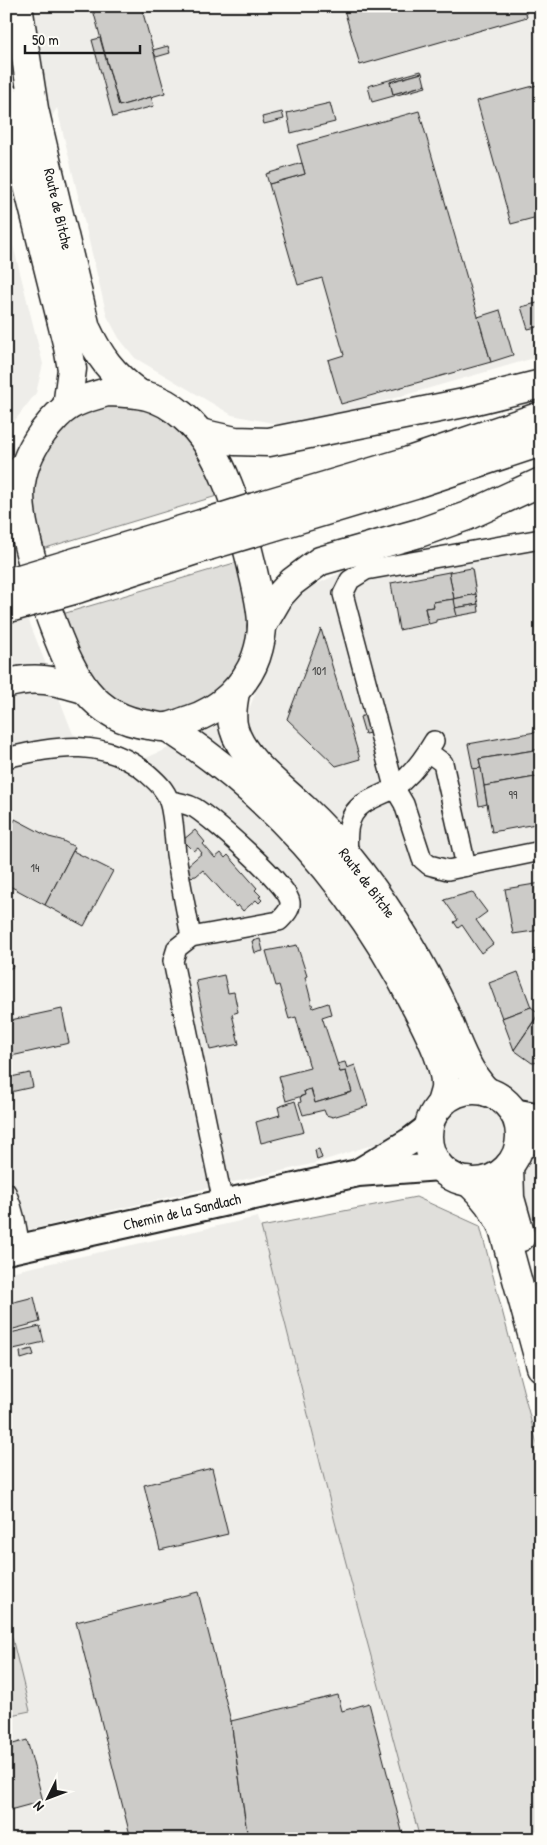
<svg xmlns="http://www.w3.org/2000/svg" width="547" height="1845" font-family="'Patrick Hand',sans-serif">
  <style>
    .built { fill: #eeede9 }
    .green { fill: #e0dfdb; stroke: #7e7e7c }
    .building { fill: #cccbc8; stroke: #1c1c1c }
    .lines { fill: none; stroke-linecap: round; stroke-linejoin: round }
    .street-casing { stroke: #1c1c1c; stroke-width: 22 }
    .secondary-casing { stroke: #1c1c1c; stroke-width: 30 }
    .primary-casing { stroke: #1c1c1c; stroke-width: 31 }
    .highway-casing { stroke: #1c1c1c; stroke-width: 31 }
    .street { stroke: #fdfcf7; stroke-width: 19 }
    .secondary { stroke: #fdfcf7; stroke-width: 26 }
    .primary { stroke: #fdfcf7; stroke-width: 28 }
    .highway { stroke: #fdfcf7; stroke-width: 28 }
    .highway-bridge-casing { stroke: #1c1c1c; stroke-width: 31; stroke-linecap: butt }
    .highway-bridge { stroke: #fdfcf7; stroke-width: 28 }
    .labels { text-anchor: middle; stroke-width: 4; stroke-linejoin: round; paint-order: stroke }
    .number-label { font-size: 12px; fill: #484847 }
    .street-label { font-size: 15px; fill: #1c1c1c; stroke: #fdfcf7 }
  </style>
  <rect width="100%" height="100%" fill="#fdfcf7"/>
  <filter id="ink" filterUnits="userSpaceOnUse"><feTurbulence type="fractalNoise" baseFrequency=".02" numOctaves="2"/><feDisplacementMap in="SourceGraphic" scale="10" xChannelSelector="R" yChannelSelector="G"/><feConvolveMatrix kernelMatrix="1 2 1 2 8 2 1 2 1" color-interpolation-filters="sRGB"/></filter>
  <g filter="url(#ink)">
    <g class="built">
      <path d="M6,6H541V356L318,420L288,426L232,415L135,358L119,338L107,316L57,108L6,191Z"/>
      <path d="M6,217L43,364L36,393L6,432Z"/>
      <path d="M541,532V1267L525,1199L398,1129L384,1141L316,1163L6,1235V562L73,734L144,759L248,712L292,596L357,565Z"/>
      <path d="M258,1217L335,1522L420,1839H6V1273Z"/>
    </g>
    <g class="green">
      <path d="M127,404L170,418L202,454L220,495L39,550L29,503L43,447L77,413L102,405Z"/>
      <path d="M241,561L248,599L250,646L220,696L173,715H146L118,705L91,684L59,615Z"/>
      <path d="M416,1197L480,1226L541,1459V1839H420L335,1522L261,1227Z"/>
      <path d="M6,1613L30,1711L6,1716Z"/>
    </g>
    <g class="building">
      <path d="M92,6H141L165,93L119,106Z"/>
      <path d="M343,6H524L527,17L360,65Z"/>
      <path d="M100,38L119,106L151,97L154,106L113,117L92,40Z"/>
      <path d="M168,46L170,53L156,57L153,50Z"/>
      <path d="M421,71L422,73L390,82L393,94L425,85L426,87L372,102L368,86Z"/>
      <path d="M422,73L425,85L393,94L390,82Z"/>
      <path d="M541,84V216L511,224L477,101Z"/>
      <path d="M330,103L335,122L291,133L287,113Z"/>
      <path d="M419,111L491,362L341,404L328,360L344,355L322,278L298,285L269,184L305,174L297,145Z"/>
      <path d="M282,112L284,119L264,124L262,117Z"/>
      <path d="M302,163L305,174L269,184L266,174Z"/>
      <path d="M541,302V326L528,329L521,307Z"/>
      <path d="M500,310L513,355L491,362L478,317Z"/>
      <path d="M472,568L476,594L454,599L449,572Z"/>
      <path d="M449,572L454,599L433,602L434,607L425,608L428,624L399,630L391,583Z"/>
      <path d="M476,594L478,604L455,608L454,599Z"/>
      <path d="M454,599L457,616L436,620V622L429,624L425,608L434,607L433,602Z"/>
      <path d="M478,604L479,612L457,616L455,608Z"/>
      <path d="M321,629L360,759L336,766L287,719Z"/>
      <path d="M365,715L370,733L365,734L360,717Z"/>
      <path d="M541,731V749L479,759L481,768L473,769L468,744Z"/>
      <path d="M541,749V776L484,786L479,759Z"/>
      <path d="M481,768L487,804L479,806L473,769Z"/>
      <path d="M541,776V823L492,832L484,786Z"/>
      <path d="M6,814L8,815L7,818L14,822L15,819L49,837L61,840L75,847L45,905L6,884Z"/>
      <path d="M195,830L205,842L203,844L215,858L221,853L225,858L228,855L257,888L255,890L261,896L259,897L262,900L259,903L256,900L243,911L238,905L236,907L203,870L196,876L189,877L187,866L202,853L198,848L194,851L183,840Z"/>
      <path d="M73,851L113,871L84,926L45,905Z"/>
      <path d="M541,883V930L513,934L505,889Z"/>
      <path d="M472,892L487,912L476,920L493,944L481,953L462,925L458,928L454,922L458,920L444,900Z"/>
      <path d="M260,939L263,951L255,953L252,941Z"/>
      <path d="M297,945L307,976L305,977L313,1008L328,1003L331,1014L322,1017L340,1072L346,1071L352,1092L315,1103L311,1089L304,1091L305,1095L286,1101L279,1076L310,1068L296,1017L289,1019L279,985L276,986L266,951Z"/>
      <path d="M6,951L13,967L6,970Z"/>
      <path d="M518,972L531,1007L502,1018L489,983Z"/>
      <path d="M224,975L228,993L234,992L238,1012L232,1014L239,1044L210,1050L196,981Z"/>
      <path d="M531,1007L539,1013L514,1050L502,1018Z"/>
      <path d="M62,1009L69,1043L7,1057L6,1021Z"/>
      <path d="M541,1011V1062L532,1063L514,1050Z"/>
      <path d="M345,1062L347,1068L355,1065L368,1106L333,1117L326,1115L324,1110L303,1115L299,1103L301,1102L300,1097L305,1095L304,1091L311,1089L315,1103L352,1092L346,1071L340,1072L337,1064Z"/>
      <path d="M30,1073L33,1087L6,1093V1078Z"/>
      <path d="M295,1101L304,1132L261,1143L256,1122L280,1115L278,1107Z"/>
      <path d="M319,1149L322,1158L317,1160L315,1150Z"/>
      <path d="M34,1297L40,1322L6,1331V1304Z"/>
      <path d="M40,1326L44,1342L9,1350L6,1334Z"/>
      <path d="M32,1349L34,1355L21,1359L20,1352Z"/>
      <path d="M212,1468L228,1534L160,1550L144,1485Z"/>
      <path d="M198,1592L231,1721L248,1839H131L76,1622Z"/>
      <path d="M338,1695L342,1711L369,1703L404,1839H248L231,1721Z"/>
      <path d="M27,1740L43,1801L6,1811V1746Z"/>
    </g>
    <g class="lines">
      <g class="street-casing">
        <g id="street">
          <path d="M541,539L366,570L350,580L343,594L394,787L404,804L422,859L429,865L448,870L541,851"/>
          <path d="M428,752L443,763L466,866"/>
          <path d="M6,758C58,746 104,737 148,774C157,782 165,789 169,801C174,817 174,837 176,854C180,882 186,909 191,937"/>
          <path d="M169,801C178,802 187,804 195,808C212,819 288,884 290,902C291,910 284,916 279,921L191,937L177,948L173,961L223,1203"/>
          <path d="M348,857C347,838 345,816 363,804C373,797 385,794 394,788C410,777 424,758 434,741"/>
          <path d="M6,1192C14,1211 18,1228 19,1248"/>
        </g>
      </g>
      <g class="secondary-casing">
        <g id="secondary">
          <path d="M513,1112L541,1117"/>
          <path d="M518,1149L541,1134"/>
          <path d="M359,1172L412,1140L429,1127"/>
          <path d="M6,1251L358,1173L440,1167"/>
        </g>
      </g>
      <g class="primary-casing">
        <g id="primary">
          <path d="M18,6L34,109L86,328C99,356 112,374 138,393"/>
          <path d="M6,98L68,347L72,369L67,407"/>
          <path d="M107,392C139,393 158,394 183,416C224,450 240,517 252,567C256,586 262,606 262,625C262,635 259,648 256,657C246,686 219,711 189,720C182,722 174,726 167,727C162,728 155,726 149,725C92,718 72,675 54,627C45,604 38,581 31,557C18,508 11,476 43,432C50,423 59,412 69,406C80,399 94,396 107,392Z"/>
          <path d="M235,692C233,705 230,717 234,729C242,759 281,787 303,808C319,823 336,841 349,858C384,901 412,946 437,996C453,1028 461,1066 487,1092"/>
          <path d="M167,727C277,798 360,894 418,1011C428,1031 447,1066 445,1089C444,1094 442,1099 441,1104"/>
          <circle cx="474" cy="1136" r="46"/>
          <path d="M509,1166L510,1198L521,1237"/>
          <path d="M468,1181C483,1195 495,1210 503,1228L541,1367"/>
        </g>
      </g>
      <g class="highway-casing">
        <g id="highway">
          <path d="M200,433L235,441L269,442L464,403L541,384"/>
          <path d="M6,486L24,466"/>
          <path d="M255,507L409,461L541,416"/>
          <path d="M262,530L415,484L541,442"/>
          <path d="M69,564L201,524"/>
          <path d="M77,589L208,546"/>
          <path d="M262,626L280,595L292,582L320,561L419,533L467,516L541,482"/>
          <path d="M6,684C35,675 56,681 84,689"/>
        </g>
      </g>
      <use href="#street" class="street"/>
      <use href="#secondary" class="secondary"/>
      <use href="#primary" class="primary"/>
      <use href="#highway" class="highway"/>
      <g class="highway-bridge-casing">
        <g id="highway-bridge">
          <path d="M201,524L255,507"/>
          <path d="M208,546L262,530"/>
          <path d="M6,583L69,564"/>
          <path d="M9,608L77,589"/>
        </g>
      </g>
      <use href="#highway-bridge" class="highway-bridge"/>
    </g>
  </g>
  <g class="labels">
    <g class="number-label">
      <text x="319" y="675">101</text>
      <text x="513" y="799">99</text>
      <text x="35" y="872">14</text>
    </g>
    <g class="street-label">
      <text transform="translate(58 209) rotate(77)" y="5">Route de Bitche</text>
      <text transform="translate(367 883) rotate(53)" y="5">Route de Bitche</text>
      <text transform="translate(182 1212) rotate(-13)" y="5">Chemin de la Sandlach</text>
    </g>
  </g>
  <rect width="547" height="1845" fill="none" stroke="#fdfcf7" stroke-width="25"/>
  <rect x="12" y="12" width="522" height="1820" fill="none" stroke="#1c1c1c" stroke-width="2" filter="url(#ink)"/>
  <g transform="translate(48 1798) rotate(228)" stroke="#fdfcf7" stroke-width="4" paint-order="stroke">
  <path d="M0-4L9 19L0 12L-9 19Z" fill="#1c1c1c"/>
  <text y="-8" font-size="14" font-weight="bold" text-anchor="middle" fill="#1c1c1c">N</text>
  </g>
  <path d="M25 45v8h115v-8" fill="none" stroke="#1c1c1c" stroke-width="2.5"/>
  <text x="32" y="45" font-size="15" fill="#1c1c1c" stroke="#fdfcf7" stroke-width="4" paint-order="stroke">50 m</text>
</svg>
